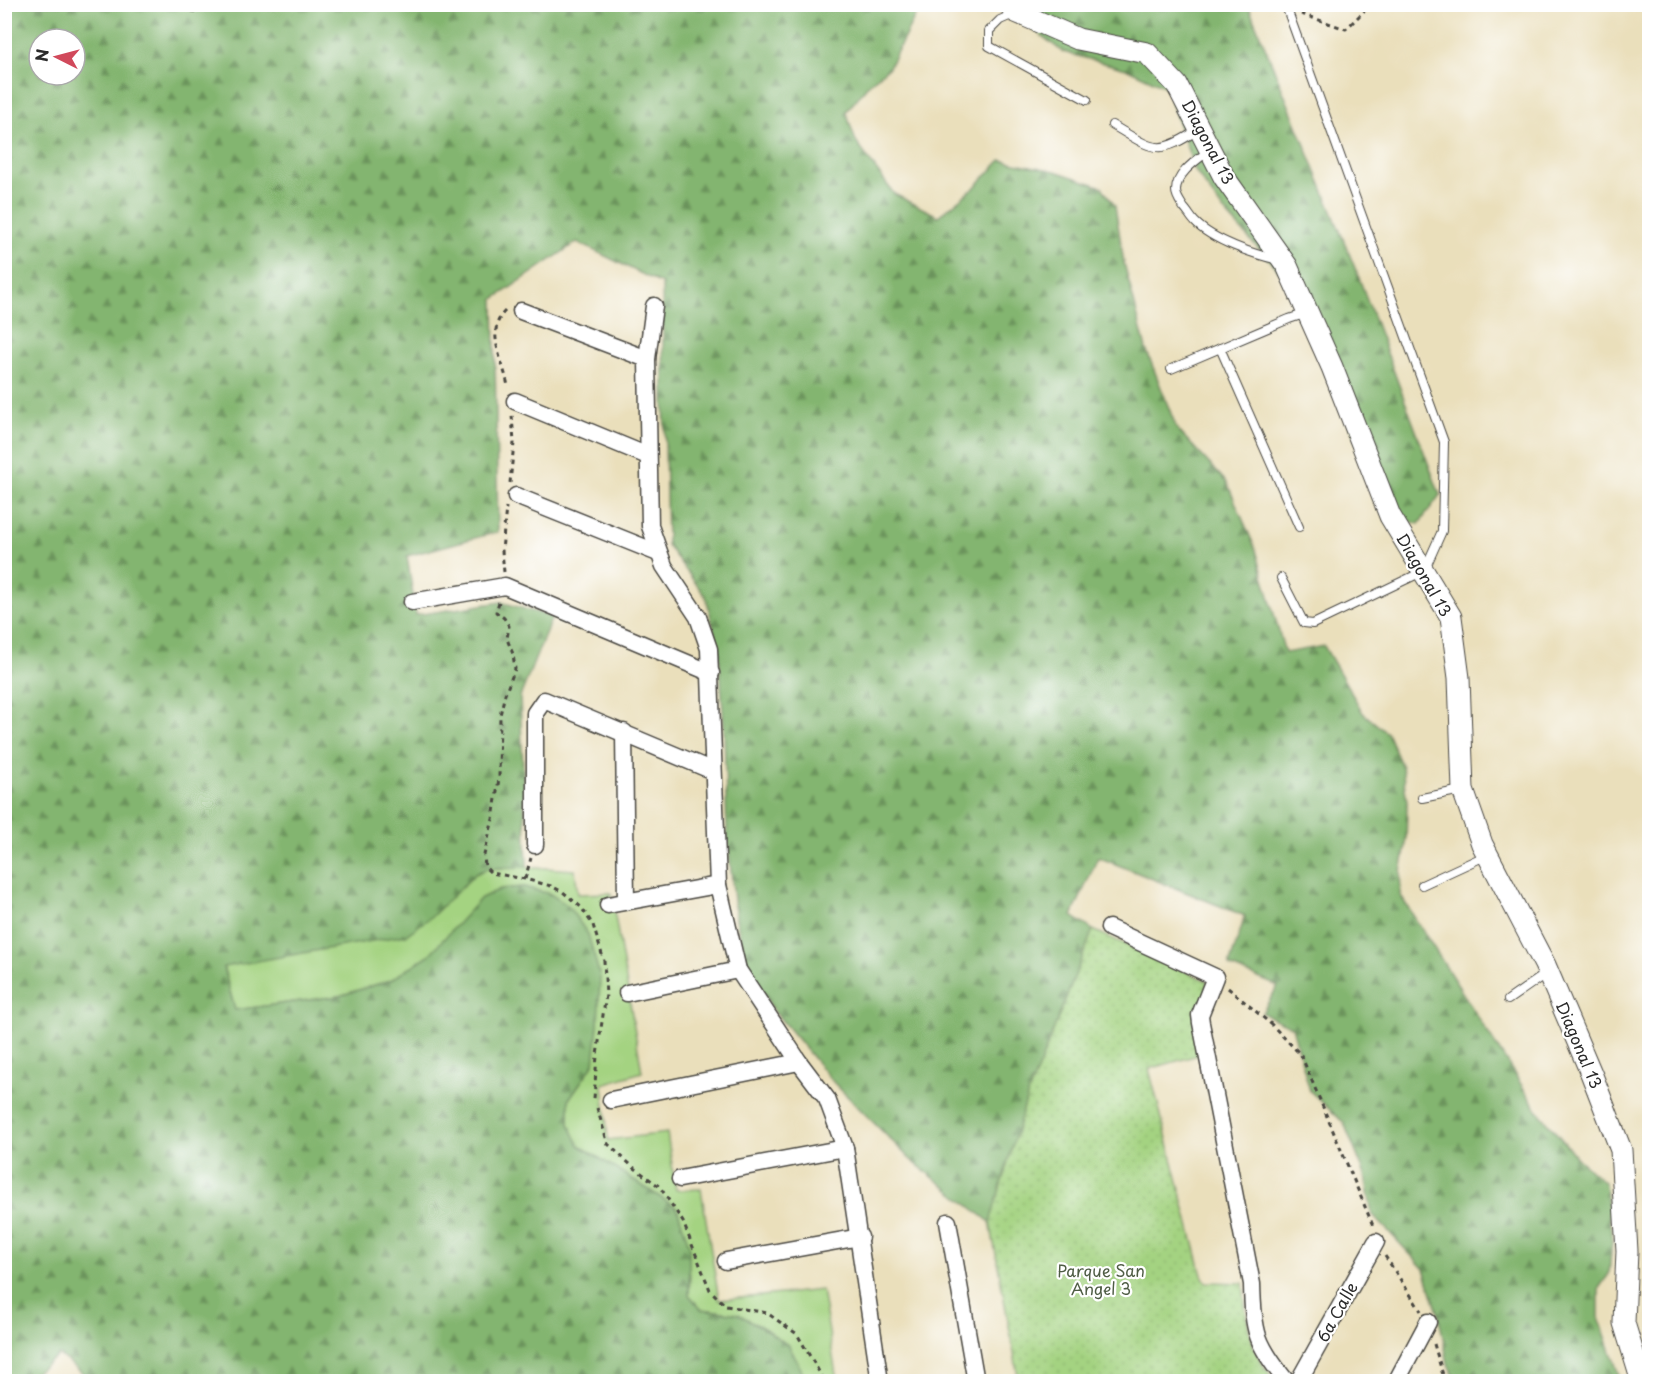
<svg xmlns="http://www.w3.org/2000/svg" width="1654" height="1386" font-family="'Playpen Sans',sans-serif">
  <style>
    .grass { fill: #a4d381; stroke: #687f56; stroke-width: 1.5 }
    .forest { fill: url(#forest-firs); stroke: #57704d; stroke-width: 1.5; fill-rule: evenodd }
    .park { fill: url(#park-dots); stroke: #687f56; stroke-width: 1.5 }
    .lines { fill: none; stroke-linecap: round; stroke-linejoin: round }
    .service-casing { stroke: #484641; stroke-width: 10 }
    .minor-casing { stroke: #484641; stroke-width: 19 }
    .tertiary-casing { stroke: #484641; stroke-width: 23 }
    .path { stroke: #484641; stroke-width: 3; stroke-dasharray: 4.5 4.5; stroke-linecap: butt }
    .service { stroke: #fff; stroke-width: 8 }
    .minor { stroke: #fff; stroke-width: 16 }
    .tertiary { stroke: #fff; stroke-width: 21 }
    .labels { text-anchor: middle; stroke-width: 4.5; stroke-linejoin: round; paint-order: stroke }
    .street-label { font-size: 16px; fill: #2b2b2b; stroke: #fff }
    .park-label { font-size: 16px; fill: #4f5d45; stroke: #fff }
  </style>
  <defs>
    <pattern id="forest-firs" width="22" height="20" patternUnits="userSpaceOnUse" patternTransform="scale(1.5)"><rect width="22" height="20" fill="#83b56f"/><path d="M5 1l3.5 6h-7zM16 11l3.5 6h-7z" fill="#6b935b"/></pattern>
    <pattern id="park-dots" width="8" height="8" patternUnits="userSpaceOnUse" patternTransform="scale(1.5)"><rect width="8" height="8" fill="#a4d381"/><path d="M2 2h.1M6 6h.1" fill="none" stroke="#8db570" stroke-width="1.8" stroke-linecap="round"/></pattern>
  </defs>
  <rect width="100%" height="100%" fill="#fff"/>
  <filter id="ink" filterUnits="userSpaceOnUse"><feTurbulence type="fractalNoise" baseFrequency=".0167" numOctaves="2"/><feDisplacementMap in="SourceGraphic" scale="12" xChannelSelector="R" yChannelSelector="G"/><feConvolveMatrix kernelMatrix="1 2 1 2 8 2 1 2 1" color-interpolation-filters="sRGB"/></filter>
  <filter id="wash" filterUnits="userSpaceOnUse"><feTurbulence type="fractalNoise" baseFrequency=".008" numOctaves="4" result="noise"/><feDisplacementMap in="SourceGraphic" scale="24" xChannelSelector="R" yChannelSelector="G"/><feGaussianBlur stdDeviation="1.35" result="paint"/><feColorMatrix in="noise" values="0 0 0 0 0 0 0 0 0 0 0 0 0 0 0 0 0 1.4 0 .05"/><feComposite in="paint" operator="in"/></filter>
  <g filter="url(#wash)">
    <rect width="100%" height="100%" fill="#eadfbb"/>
    <path class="grass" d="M527,867L575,870L578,894L611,893L642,1072L603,1084L608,1140L667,1133L676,1190L701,1189L719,1300L822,1290L837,1381H807L789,1346L765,1329L738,1314L701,1309L689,1295L690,1275L677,1208L579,1146L569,1124V1099L594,1063L568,906L550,894L523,887L501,889L481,898L430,955L391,980L339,996L235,1010L223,966L338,946L432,916L475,874L488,868Z"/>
    <g class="forest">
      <path d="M5,5H921L889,67L868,85L846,112L856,142L894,194L938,216L973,189L1001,160L1055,171L1102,187L1115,206L1124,263L1146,349L1177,429L1227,483L1256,550L1285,653L1324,646L1363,713L1387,733L1402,767L1407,802L1406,846L1401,871L1400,895L1538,1111L1578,1159L1605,1183L1612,1240L1609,1274L1599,1288V1317L1621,1381H1456L1448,1364L1438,1312L1424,1269L1372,1214L1365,1175L1344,1123L1310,1091L1292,1027L1262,1013L1278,986L1229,966L1245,916L1098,857L1072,916L1093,930L1027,1097L990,1222L911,1160L834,1083L774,1011L748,969L736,919L727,833L724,728L719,651L706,597L667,545L662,284L577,242L494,299L498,532L407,556L416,615L501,602L552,617L520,697L527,867L488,868L475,874L432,916L406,935L223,967L235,1010L339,996L391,980L429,955L481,898L501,889L524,887L550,894L568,906L588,934L600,977L598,1025L594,1063L569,1099V1124L579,1145L677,1208L689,1245V1295L701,1309L738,1314L765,1329L789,1346L807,1381L94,1382L59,1355L24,1381L5,1382ZM39,39H75V75H39Z"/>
      <path d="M995,5H1248L1359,278L1440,495L1419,524L1392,517L1280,272L1223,210L1195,171L1166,87L1130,70L1063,52L1008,10Z"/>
    </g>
    <path class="park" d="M1093,930L1207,981L1202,1054L1149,1069L1202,1275L1206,1282L1243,1283C1246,1318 1249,1357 1277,1381H1019L990,1222L1027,1097Z"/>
  </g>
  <g filter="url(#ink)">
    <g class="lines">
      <g class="service-casing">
        <g id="service">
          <path d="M194,8L198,4"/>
          <path d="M1016,13L1000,20L989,31V46L1087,100"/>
          <path d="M1112,125C1154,149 1156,158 1199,129"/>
          <path d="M1210,150C1197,160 1176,173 1176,191C1176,197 1181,203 1184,208C1188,212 1191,218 1195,222C1212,240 1255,255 1279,260"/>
          <path d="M1220,348L1299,527"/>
          <path d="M1171,369L1289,319L1307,313"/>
          <path d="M1281,578L1304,623L1313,624L1424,571L1442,531L1444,442L1287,9"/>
          <path d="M1422,798L1462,790"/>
          <path d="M1422,885L1487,855"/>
          <path d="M1508,1000L1547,973"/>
        </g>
      </g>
      <g class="minor-casing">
        <g id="minor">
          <path d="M654,306L647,359L650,526L664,566L698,617L709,649L718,885L738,970L799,1062L827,1099L845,1148L880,1382"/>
          <path d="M521,311L647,359"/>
          <path d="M515,401L648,456"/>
          <path d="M516,496L658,553"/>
          <path d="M412,602L505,586L711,673"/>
          <path d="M624,732L626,901"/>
          <path d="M535,845V713L544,700L713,771"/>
          <path d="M608,905L718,885"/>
          <path d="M1109,928L1215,977L1200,1015L1201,1023L1252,1284C1253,1332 1256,1344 1287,1382"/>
          <path d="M627,993L738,970"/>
          <path d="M611,1100L799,1062"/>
          <path d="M680,1179L845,1148"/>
          <path d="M948,1222L976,1382"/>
          <path d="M726,1261L860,1237"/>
          <path d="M1298,1382L1376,1242"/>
          <path d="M1396,1382L1428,1322"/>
        </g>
      </g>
      <g class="tertiary-casing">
        <path id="tertiary" d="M1009,4L1016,12L1078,39L1147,53L1177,85L1224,177L1287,266L1332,367L1390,516L1451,617L1459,678L1463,790L1482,844L1545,965L1591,1073L1621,1150L1627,1251L1624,1323L1642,1382"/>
      </g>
      <g class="path">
        <path d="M1301,14L1346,29L1371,4"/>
        <path d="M505,311C484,332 505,364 508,387"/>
        <path d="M510,483L514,443L512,415"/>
        <path d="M504,572L502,551L506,507"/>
        <path d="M499,602L496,612L504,618L509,626L507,639L513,654L515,669L505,694L500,715L499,778L493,819L484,855L485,867L491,873L525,879L551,886L563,892L581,907L593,925L604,961L606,995L597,1055L594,1099"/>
        <path d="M525,879L531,858"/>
        <path d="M1228,988L1271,1024L1301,1055L1374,1228"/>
        <path d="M597,1108L608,1144L632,1166L660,1187L683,1222L710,1290L726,1306L767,1313L797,1334L825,1382"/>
        <path d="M1385,1256L1421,1311"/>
        <path d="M1434,1344L1445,1382"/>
      </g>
      <use href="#service" class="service"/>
      <use href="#minor" class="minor"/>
      <use href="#tertiary" class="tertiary"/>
    </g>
  </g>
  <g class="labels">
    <g class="street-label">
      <text transform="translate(1208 142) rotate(62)" y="6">Diagonal 13</text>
      <text transform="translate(1424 575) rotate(60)" y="6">Diagonal 13</text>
      <text transform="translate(1579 1045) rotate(67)" y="6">Diagonal 13</text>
      <text transform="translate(1337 1312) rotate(-61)" y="6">6a Calle</text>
    </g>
    <g class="park-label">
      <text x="1101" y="1277">Parque San<tspan x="1101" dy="18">Angel 3</tspan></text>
    </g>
  </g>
  <rect width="1654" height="1386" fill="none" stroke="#fff" stroke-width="24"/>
  <g transform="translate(57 57) rotate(276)"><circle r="28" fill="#ffffff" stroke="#aaaaaa" stroke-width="1.5"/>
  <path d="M0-4.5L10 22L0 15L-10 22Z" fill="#d1495b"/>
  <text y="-9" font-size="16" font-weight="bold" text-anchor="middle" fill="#2b2b2b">N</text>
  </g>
</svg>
